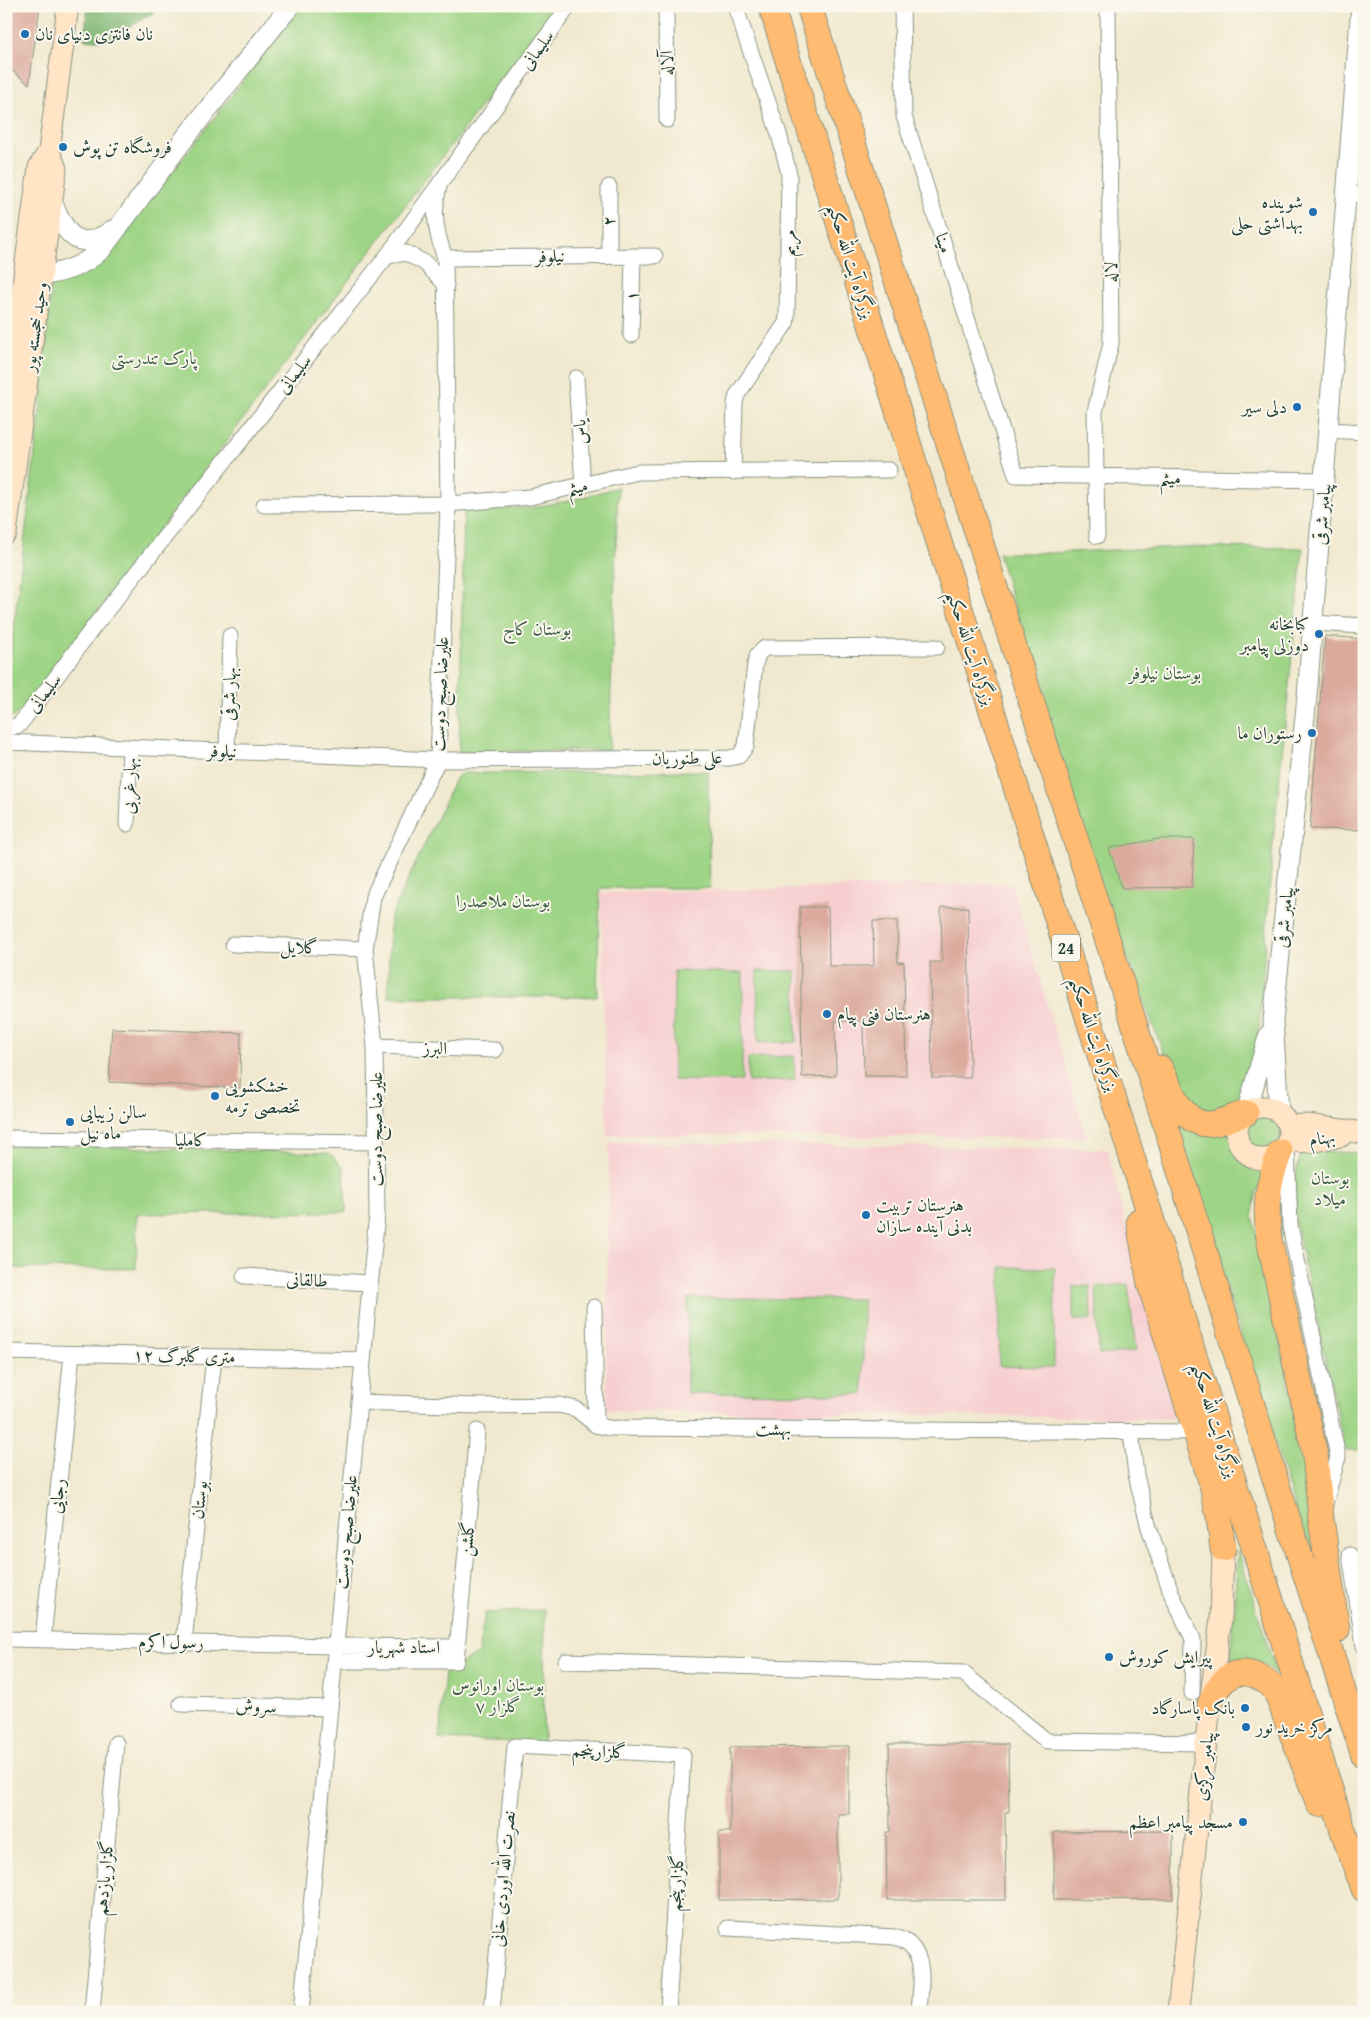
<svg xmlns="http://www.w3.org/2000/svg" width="1370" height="2018" font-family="'Gentium Book Plus',Amiri,serif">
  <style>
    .built { fill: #f7cfd1 }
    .green { fill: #9ed485; stroke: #5e885c }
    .forest { fill: #7eb672; stroke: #4e7a53 }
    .building { fill: #dbaa9d }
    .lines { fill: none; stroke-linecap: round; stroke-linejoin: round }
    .minor-casing { stroke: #889382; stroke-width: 17 }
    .tertiary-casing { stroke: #889382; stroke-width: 21 }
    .secondary-casing { stroke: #889382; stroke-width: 23 }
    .trunk-casing { stroke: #889382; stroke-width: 27 }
    .minor { stroke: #fff; stroke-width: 15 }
    .tertiary { stroke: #fff; stroke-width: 19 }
    .secondary { stroke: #ffe4c6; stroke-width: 21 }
    .trunk { stroke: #ffbb71; stroke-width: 25 }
    .poi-dot { fill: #1f6fb2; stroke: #fbf7ec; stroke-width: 2 }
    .labels { text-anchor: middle; stroke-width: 4; stroke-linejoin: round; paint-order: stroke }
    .shield { fill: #fbf7ec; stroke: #61756b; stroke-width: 1 }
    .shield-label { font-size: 16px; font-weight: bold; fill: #1f3d34 }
    .poi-label { font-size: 18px; fill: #1f3d34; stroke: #fbf7ec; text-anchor: start }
    .street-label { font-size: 18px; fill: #1f3d34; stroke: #fbf7ec }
    .park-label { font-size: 18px; fill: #385b44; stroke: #fbf7ec }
  </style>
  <rect width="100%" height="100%" fill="#fbf7ec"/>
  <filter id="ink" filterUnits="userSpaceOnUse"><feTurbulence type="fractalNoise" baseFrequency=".02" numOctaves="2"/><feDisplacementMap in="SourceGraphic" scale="10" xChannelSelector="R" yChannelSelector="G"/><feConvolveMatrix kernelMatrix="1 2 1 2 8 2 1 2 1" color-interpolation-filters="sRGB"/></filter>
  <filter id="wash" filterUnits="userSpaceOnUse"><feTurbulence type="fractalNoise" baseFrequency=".0096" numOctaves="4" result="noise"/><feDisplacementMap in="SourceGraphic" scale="20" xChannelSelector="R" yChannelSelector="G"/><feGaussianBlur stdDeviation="1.12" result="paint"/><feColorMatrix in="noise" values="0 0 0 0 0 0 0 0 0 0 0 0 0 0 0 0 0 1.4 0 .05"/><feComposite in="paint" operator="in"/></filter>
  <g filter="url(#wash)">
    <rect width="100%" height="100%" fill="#f1e9cf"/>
    <g class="built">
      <path d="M1011,883L1087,1138L607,1135L601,893Z"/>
      <path d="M609,1142L1108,1149L1139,1282L1176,1411L1171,1419L606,1410Z"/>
    </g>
    <g class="green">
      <path d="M301,6H557L23,709L10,719H6V690L41,404L51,285L58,279L86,273L105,259Z"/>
      <path d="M618,487L609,750L459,752L464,509L529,508L573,500Z"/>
      <path d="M1183,547L1303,548L1273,842L1258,1041L1242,1099L1237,1106L1213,1118L1181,1103L1164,1054L1096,875L998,553H1047Z"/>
      <path d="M708,771L710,888H600L597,997H388L390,918L456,777L464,773Z"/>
      <path d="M674,971L743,973L742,1081L673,1080Z"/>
      <path d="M757,971H796V1042L758,1043Z"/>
      <path d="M794,1056L795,1080L748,1082V1058Z"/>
      <path d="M1171,1111L1233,1121C1230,1138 1235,1160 1254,1165C1259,1166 1266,1165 1271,1164C1260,1182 1254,1195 1253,1216L1305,1460L1328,1613Z"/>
      <path d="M1263,1111L1275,1114L1285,1131L1266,1155C1249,1154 1239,1142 1243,1124L1257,1112Z"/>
      <path d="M6,1144L330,1153L344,1169L346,1212L137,1214L136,1269L6,1268Z"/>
      <path d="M1302,1151L1364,1153V1450H1345L1296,1226L1294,1180Z"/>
      <path d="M1001,1267L1055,1268L1054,1367L999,1366Z"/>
      <path d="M1128,1284L1136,1351L1099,1355L1096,1287Z"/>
      <path d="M1073,1286H1090L1091,1320H1073Z"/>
      <path d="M688,1298L863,1299V1394L687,1393Z"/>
      <path d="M1238,1550L1277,1675C1259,1660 1254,1656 1230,1664Z"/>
      <path d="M545,1610L543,1743L439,1739L445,1672L478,1654L485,1613Z"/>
    </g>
    <path class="forest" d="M88,6H164L107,41L84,39Z"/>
    <g id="blocks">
      <g class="building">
        <path d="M6,6H40L29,84L10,69L9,60H6Z"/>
        <path d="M1325,636L1364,639V830L1310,829Z"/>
        <path d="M1159,839H1194L1192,887L1122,888L1109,848Z"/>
        <path d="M800,907H828L829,966H874L873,921H897L898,963L904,962L906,1076H864L863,1021H835L836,1076L802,1077Z"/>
        <path d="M941,907H968L970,1078H932L930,962H942Z"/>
        <path d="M112,1028L241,1033L240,1088L109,1082Z"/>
        <path d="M889,1744H1008L1009,1812H1005L1006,1900H887L886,1832H890Z"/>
        <path d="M849,1746V1814H838V1899L719,1900V1832H730V1747Z"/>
        <path d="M1173,1831V1899L1054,1900V1832Z"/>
      </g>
    </g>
  </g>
  <g filter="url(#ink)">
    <use href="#blocks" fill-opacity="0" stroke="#889382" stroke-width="1"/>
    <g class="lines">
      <g class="minor-casing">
        <g id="minor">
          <path d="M666,6L667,120"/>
          <path d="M902,6L904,116L1016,475L1325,480"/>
          <path d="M609,187V255"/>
          <path d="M1346,194L1364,195"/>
          <path d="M387,256L406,253L425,263L446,285"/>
          <path d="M445,258L655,256"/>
          <path d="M631,335L633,256"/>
          <path d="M576,378L583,486"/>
          <path d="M1329,430L1364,432"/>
          <path d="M733,472L735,403L737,395L786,323L787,317L789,174L779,134L735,6"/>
          <path d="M264,505L448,504L530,497L638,472L889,470"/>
          <path d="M1097,536L1095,412L1111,343L1108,6"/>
          <path d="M1313,623L1364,626"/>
          <path d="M6,729L19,725L42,696L92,629L387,256L569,6"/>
          <path d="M6,742L438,760L729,758L739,756L746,746L755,664L758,654L765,648L937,647"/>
          <path d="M227,751L230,636"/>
          <path d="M127,824L130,747"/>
          <path d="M233,944L365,949"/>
          <path d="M375,1046L495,1050"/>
          <path d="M6,1138L376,1142"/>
          <path d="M1287,1148L1290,1226L1338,1457L1325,1503"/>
          <path d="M244,1276L370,1283"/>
          <path d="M594,1307L596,1425"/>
          <path d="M6,1352L363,1360"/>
          <path d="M359,1402L478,1406L559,1405L576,1409L596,1425L609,1428L1195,1432"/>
          <path d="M1131,1432L1136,1475L1149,1528L1172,1595L1193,1639L1192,1693"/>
          <path d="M1350,1555L1364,1646"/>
          <path d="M6,1639L336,1646L457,1647"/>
          <path d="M43,1639L72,1354"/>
          <path d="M184,1642L214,1357"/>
          <path d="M334,1661H456L477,1431"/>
          <path d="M566,1661L963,1673L1047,1741L1206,1743"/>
          <path d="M181,1704L330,1708"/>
          <path d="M728,1928L895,1937C899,1939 906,1941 909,1944C927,1960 920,1991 919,2012"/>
          <path d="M92,2012L116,1743"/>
          <path d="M301,2012L377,1214L375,1046L365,949L373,897L438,760L448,504L445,258C436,233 432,212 439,186"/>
          <path d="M492,2012L515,1746L683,1755L668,2012"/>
        </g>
      </g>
      <g class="tertiary-casing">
        <g id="tertiary">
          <path d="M52,201C65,233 77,255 112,230"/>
          <path d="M27,276C55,276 82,268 102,249L185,138L290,6"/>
          <path d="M1279,1112L1273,1021L1307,697L1361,6"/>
          <path d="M1246,1113L1269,1034"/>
        </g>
      </g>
      <g class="secondary-casing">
        <g id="secondary">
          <path d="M6,407L39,167L49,151L68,6"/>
          <path d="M6,533L56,169L49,151"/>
          <circle cx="1263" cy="1133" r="26"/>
          <path d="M1288,1126L1307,1125L1364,1133"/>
          <path d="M1287,1141L1310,1142L1341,1136"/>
          <path d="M1178,2012L1210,1704L1221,1618L1223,1549"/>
        </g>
      </g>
      <g class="trunk-casing">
        <g id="trunk">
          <path d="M771,6L1346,1840L1364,1889"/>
          <path d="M809,6L1131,1013L1275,1479L1364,1756"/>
          <path d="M1160,1068C1170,1087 1181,1124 1208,1124C1221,1124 1234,1116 1246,1113"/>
          <path d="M1280,1152C1267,1186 1265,1202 1269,1239L1315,1455L1321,1519L1337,1630"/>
          <path d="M1139,1221L1150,1284L1212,1484L1219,1517L1223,1549"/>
          <path d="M1210,1704C1213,1698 1216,1689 1221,1684C1238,1664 1259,1674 1275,1689L1319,1804"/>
        </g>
      </g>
      <use href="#minor" class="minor"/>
      <use href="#tertiary" class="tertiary"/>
      <use href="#secondary" class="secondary"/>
      <use href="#trunk" class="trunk"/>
    </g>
  </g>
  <g class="poi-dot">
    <circle cx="25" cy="34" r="5"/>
    <circle cx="63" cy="147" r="5"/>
    <circle cx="1313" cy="212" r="5"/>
    <circle cx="1297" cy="407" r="5"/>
    <circle cx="1319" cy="634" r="5"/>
    <circle cx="1312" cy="733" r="5"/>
    <circle cx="827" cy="1014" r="5"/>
    <circle cx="215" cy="1096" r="5"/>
    <circle cx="70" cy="1122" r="5"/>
    <circle cx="866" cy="1215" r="5"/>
    <circle cx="1109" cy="1657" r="5"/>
    <circle cx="1245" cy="1708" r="5"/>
    <circle cx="1246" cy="1727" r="5"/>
    <circle cx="1243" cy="1822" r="5"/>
  </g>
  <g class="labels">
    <rect class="shield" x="1052" y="934.5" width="28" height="27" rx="4"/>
    <g class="shield-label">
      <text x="1066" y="954">24</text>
    </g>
    <g class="poi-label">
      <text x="35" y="40">نان فانتزی دنیای نان</text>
      <text x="73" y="153">فروشگاه تن پوش</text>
      <text x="1303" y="208" text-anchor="end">شوینده<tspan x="1303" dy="21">بهداشتی حلی</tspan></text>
      <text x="1287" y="413" text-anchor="end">دلی سیر</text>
      <text x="1309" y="630" text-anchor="end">کبابخانه<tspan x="1309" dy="21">دوزلی پیامبر</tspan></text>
      <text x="1302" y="739" text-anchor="end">رستوران ما</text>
      <text x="837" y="1020">هنرستان فنی پیام</text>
      <text x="225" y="1092">خشکشویی<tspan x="225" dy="21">تخصصی ترمه</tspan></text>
      <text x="80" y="1118">سالن زیبایی<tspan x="80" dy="21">ماه نیل</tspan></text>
      <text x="876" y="1211">هنرستان تربیت<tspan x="876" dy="21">بدنی آینده سازان</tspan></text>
      <text x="1119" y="1663">پیرایش کوروش</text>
      <text x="1235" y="1714" text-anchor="end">بانک پاسارگاد</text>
      <text x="1256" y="1733">مرکز خرید نور</text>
      <text x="1233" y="1828" text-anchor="end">مسجد پیامبر اعظم</text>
    </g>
    <g class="street-label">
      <text transform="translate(537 50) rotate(-54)" y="6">سلیمانی</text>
      <text transform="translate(667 63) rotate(-91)" y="6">آلاله</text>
      <text transform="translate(609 221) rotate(-90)" y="6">۲</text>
      <text transform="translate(789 243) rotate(-90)" y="6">مریم</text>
      <text transform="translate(944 243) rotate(73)" y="6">مینا</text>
      <text transform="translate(550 256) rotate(-1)" y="6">نیلوفر</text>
      <text transform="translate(851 261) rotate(73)" y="6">بزرگراه آیت الله حکیم</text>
      <text transform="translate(1111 272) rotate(-91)" y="6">لاله</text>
      <text transform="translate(632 296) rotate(-89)" y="6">۱</text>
      <text transform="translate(35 327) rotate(-82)" y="6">وحید خجسته پور</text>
      <text transform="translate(294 374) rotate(-52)" y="6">سلیمانی</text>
      <text transform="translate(580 432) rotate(-94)" y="6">یاس</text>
      <text transform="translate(1170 478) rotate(1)" y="6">میثم</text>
      <text transform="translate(577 487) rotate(-13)" y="6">میثم</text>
      <text transform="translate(1322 514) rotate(-85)" y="6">پیامبر شرقی</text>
      <text transform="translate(971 648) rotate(72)" y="6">بزرگراه آیت الله حکیم</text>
      <text transform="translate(44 693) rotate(-52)" y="6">سلیمانی</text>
      <text transform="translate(229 694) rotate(-88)" y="6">بهار شرقی</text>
      <text transform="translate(440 694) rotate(-88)" y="6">علیرضا صبح دوست</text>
      <text transform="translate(222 751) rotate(2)" y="6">نیلوفر</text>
      <text transform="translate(687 758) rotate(-1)" y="6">علی طنوریان</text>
      <text transform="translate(129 786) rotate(-88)" y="6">بهار غربی</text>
      <text transform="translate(1284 917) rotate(-84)" y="6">پیامبر شرقی</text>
      <text transform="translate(299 947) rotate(2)" y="6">گلایل</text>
      <text transform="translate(1094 1034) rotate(72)" y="6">بزرگراه آیت الله حکیم</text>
      <text transform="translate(435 1048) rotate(2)" y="6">البرز</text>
      <text transform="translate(376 1129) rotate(-90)" y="6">علیرضا صبح دوست</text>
      <text transform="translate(1322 1138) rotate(-8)" y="6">بهنام</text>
      <text transform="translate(191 1140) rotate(1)" y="6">کاملیا</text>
      <text transform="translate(307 1280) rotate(3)" y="6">طالقانی</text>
      <text transform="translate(184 1356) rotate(1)" y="6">۱۲ متری گلبرگ</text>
      <text transform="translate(1215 1420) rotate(73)" y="6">بزرگراه آیت الله حکیم</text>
      <text x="773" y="1435">بهشت</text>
      <text transform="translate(57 1496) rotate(-84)" y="6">رجایی</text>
      <text transform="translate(199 1500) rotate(-84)" y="6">بوستان</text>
      <text transform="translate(346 1532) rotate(-85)" y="6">علیرضا صبح دوست</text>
      <text transform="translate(467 1539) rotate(-85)" y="6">گلشن</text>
      <text transform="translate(171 1642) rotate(1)" y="6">رسول اکرم</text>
      <text x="404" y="1653">استاد شهریار</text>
      <text transform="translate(256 1706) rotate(2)" y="6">سروش</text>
      <text transform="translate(599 1751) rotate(3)" y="6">گلزارپنجم</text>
      <text transform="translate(1204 1766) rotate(-84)" y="6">پیامبر مرکزی</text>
      <text transform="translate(104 1878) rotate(-85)" y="6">گلزار یازدهم</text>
      <text transform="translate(503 1879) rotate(-85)" y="6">نصرت الله اوردی خانی</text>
      <text transform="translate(676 1883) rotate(-87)" y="6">گلزار پنجم</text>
    </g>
    <g class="park-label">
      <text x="154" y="364">پارک تندرستی</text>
      <text x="537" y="635">بوستان کاج</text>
      <text x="1165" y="679">بوستان نیلوفر</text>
      <text x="503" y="907">بوستان ملاصدرا</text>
      <text x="1330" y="1184">بوستان<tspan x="1330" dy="21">میلاد</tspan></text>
      <text x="498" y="1691">بوستان اورانوس<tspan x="498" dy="21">گلزار ۷</tspan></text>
    </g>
  </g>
  <rect width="1370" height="2018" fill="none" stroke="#fbf7ec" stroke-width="25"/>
</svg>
